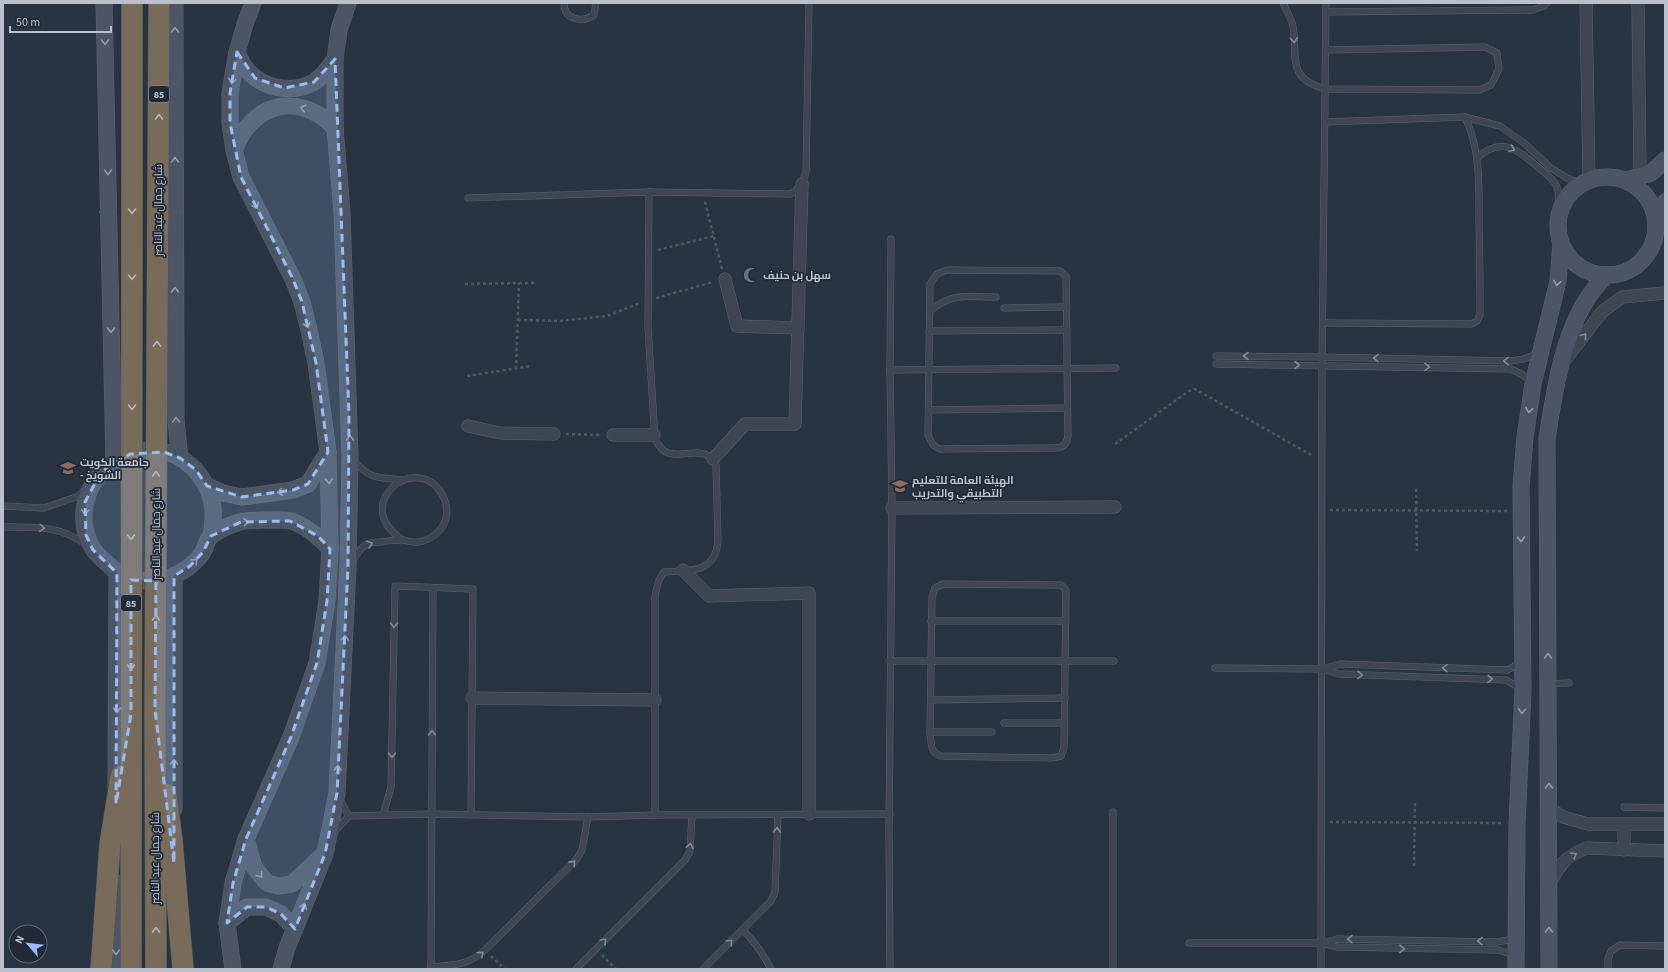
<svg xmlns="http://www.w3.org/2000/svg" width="1668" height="972" font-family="'Source Sans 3',Cairo,sans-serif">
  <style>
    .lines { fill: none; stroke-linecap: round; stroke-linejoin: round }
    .lane-casing { stroke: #5b646f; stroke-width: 7 }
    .street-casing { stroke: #5b646f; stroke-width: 13 }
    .secondary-casing { stroke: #5b646f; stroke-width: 17 }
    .highway-casing { stroke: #47515c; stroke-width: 22 }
    .path { stroke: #495e60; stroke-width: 2.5; stroke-dasharray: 3 3; stroke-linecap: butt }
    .lane { stroke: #3d4652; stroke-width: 6 }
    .street { stroke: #3d4652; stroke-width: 12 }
    .secondary { stroke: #4b5565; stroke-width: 16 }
    .highway { stroke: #786b5a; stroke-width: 21 }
    .highway-bridge-casing { stroke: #47515c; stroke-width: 22; stroke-linecap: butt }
    .path-bridge { stroke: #495e60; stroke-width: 2.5; stroke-dasharray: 3 3; stroke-linecap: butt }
    .highway-bridge { stroke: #786b5a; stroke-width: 21 }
    .oneway { stroke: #939ba8 }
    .oneway2 { stroke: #828a95 }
    .oneway3 { stroke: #b3b8c1 }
    .marked { fill: #97bdf4; fill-opacity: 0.2; stroke: #97bdf4; stroke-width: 3; stroke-dasharray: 8 5; stroke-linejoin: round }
    .labels { text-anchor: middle; stroke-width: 3.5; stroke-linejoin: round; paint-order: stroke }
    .shield { fill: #212b37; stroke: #8c949f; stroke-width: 1 }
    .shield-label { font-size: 10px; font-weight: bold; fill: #bac1cc }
    .street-label { font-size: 11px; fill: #bac1cc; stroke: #212b37 }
    .poi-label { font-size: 11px; font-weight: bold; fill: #bac1cc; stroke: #212b37; text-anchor: start }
  </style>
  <rect width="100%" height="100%" fill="#283442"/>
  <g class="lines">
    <g class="lane-casing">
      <g id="lane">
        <path d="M564,3C564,20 582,23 594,15L596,3"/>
        <path d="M1283,3C1286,10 1291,18 1293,26C1298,58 1286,78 1325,89L1479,90L1491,85L1499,69L1497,53L1485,47L1326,50"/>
        <path d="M1326,12L1533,10L1544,6L1547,3"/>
        <path d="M1325,122L1465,117L1500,126L1524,143L1551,168L1567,178L1582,184"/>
        <path d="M1477,158C1501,136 1517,149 1538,167C1544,172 1552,178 1556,185C1561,193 1558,215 1558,225"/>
        <path d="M649,192L648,328L655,439C658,444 660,448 664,451C680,461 706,442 716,465L718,540C716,574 690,570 664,572C658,579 657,587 655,597V815"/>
        <path d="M468,198L649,192L790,194C800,189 802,183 806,173L809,3"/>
        <path d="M947,270L1060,271L1066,276L1068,436C1067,444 1063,448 1055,448L940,449L933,445L928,435L930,284L937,274Z"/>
        <path d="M1004,308L1067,307"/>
        <path d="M930,311C951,292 970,297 996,297"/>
        <path d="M1323,323L1472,324L1477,321L1480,315C1480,285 1480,255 1479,225C1479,189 1481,150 1465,117"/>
        <path d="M929,331L1067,330"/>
        <path d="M1216,356L1322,357L1510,361L1524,359L1538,353"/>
        <path d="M1216,364L1511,369L1523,375L1532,383"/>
        <path d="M890,370L1116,368"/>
        <path d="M929,410L1067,408"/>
        <path d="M353,460C371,480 377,477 403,480"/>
        <path d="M3,506L44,508L76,497L86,490"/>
        <path d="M3,527C34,527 59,525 85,544"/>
        <path d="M352,561C356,555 360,548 366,545C370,542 376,542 380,542C387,541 395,540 402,540C407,540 412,543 417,542C425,542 435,536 440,530C447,522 449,508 444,498C420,447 347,504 403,540"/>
        <path d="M943,584L1057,585H1061L1066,590L1064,748L1061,756L1052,758L940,756C930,752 931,742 930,732L932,597L935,588Z"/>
        <path d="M931,621H1066"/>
        <path d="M890,661H1114"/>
        <path d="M1215,668L1322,669L1339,674L1506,680L1522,689"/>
        <path d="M1323,669L1340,664L1508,670L1521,662"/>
        <path d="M1548,684L1569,683"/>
        <path d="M931,700L1065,698"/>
        <path d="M1004,723H1064"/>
        <path d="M930,732H992"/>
        <path d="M339,798L349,816"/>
        <path d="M1624,807L1665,808"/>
        <path d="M383,815L391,787L395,586L473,589L471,815"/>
        <path d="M333,833L349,816L431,814L588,817L655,815L890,814"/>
        <path d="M743,930C755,942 763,953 771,969"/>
        <path d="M1189,943H1322L1337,947L1498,950L1508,953L1515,957"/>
        <path d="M1323,943L1337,939L1498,942L1508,940L1514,937"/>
        <path d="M431,967C454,965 467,966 485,950L576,860L582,850L588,817"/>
        <path d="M431,969L433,588"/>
        <path d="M576,969L685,860L690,851L692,815"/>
        <path d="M703,969L771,901L775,892L778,815"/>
        <path d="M890,969L889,830L892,508L890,370L891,239"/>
        <path d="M1113,969V812"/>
        <path d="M1321,969L1322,365L1326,3"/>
        <path d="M1608,969V959L1611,951L1620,945L1665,946"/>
      </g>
    </g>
    <g class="street-casing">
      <g id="street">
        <path d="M1586,3L1589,180"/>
        <path d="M1638,3L1640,176"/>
        <path d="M725,279L737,326L798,328"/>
        <path d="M1564,361L1602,312L1622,297L1665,293"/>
        <path d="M468,426L500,433L554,434"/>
        <path d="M613,435H654"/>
        <path d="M713,459L745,424H795L802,184"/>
        <path d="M892,508L1115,507"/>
        <path d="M683,570L709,596L809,593V814"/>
        <path d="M472,698L655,700"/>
        <path d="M1549,808L1563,817L1588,824H1665"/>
        <path d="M1624,850V824"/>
        <path d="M1549,884C1560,865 1565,856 1587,848L1665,851"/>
      </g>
    </g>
    <g class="secondary-casing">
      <g id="secondary">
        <path d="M104,3L114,461"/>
        <path d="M175,3L176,421L180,458"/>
        <path d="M237,52C239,57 241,62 244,66C259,88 291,95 314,82C323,76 329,68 335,59"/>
        <path d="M234,150C253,102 298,91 335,128"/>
        <circle cx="1607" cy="226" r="49"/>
        <path d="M1627,180L1651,173L1665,160"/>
        <path d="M1656,226L1665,202"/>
        <path d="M207,486L223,493L242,497L293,490L308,484L328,452"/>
        <path d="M211,536C215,513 215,497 200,476C165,427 90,453 84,511C83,524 86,538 93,549C97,555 104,561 110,566C131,587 168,584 190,566C195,562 201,556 204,550C206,546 207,540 210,537C216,531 232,524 240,522C249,520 284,519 291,521C307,526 319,537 330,549"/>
        <path d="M174,576V809"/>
        <path d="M116,787L117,573"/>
        <path d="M246,839L254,867L267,883L279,886L292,884L322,856"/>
        <path d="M227,923L247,907H266L281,914L295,929"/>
        <path d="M116,969V883"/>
        <path d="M233,969L227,923L233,883L246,839L291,737L317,663L327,601L330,549L328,452L316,363L309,330L302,302L293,279L241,177L234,150L230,123V93L237,52L245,24L253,3"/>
        <path d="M281,969L287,948L325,854L337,793L348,567L350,457L342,212L335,128V59L339,30L348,3"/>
        <path d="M1516,969L1517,824L1523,690L1521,487L1525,437L1533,384L1558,281L1561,244"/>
        <path d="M1549,969L1547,439C1555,386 1565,313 1607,275"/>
      </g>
    </g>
    <g class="highway-casing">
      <g id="highway">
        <path d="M132,3V184"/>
        <path d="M158,184L159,3"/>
      </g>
    </g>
    <g class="path">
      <path d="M705,202L722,269"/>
      <path d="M658,250L714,236"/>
      <path d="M465,284L534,283"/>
      <path d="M656,298L713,282"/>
      <path d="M518,320L559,321L607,316L640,303"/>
      <path d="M516,369L519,283"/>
      <path d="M467,376L531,366"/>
      <path d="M566,434L601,435"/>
      <path d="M1115,444L1189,391L1195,389L1313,456"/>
      <path d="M1416,489L1417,551"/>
      <path d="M1330,510L1507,511"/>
      <path d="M1330,822L1503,823"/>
      <path d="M1414,866L1415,800"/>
      <path d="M602,955L616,969"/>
      <path d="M491,956L505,969"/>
    </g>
    <use href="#lane" class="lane"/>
    <use href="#street" class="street"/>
    <use href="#secondary" class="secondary"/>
    <use href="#highway" class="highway"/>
    <g class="highway-bridge-casing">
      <g id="highway-bridge">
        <path d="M166,794L172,840L183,969"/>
        <path d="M101,969L110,844L121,776"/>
        <path d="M131,969L132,184"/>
        <path d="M156,969L155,710L158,184"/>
      </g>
    </g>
    <g class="path-bridge">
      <path d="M99,212H115"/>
      <path d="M174,212H185"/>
    </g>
    <use href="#highway-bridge" class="highway-bridge"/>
  </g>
  <defs><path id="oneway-chevron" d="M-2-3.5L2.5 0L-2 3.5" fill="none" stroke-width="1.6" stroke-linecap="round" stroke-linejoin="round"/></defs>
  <g class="oneway">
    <use href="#oneway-chevron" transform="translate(175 30) rotate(-90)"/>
    <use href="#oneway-chevron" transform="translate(105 42) rotate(89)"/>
    <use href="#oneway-chevron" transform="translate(232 81) rotate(100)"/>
    <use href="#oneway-chevron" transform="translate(303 108) rotate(-167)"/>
    <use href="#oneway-chevron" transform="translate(175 160) rotate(-90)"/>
    <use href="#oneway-chevron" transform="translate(108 172) rotate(89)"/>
    <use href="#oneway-chevron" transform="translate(256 206) rotate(63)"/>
    <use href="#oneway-chevron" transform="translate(1557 283) rotate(100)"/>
    <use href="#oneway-chevron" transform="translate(175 290) rotate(-90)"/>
    <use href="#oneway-chevron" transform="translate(307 325) rotate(76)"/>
    <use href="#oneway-chevron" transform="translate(111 330) rotate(89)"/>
    <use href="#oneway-chevron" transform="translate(1529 410) rotate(99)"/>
    <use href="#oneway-chevron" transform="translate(176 420) rotate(-92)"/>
    <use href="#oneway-chevron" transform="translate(350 438) rotate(-91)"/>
    <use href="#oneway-chevron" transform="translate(329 481) rotate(88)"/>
    <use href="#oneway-chevron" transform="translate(280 492) rotate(173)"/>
    <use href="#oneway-chevron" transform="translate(85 512) rotate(95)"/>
    <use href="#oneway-chevron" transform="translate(246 522) rotate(-5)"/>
    <use href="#oneway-chevron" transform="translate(1521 539) rotate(89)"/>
    <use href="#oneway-chevron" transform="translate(195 561) rotate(-47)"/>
    <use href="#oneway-chevron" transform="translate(345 638) rotate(-87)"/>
    <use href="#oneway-chevron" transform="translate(1548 656) rotate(-90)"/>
    <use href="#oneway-chevron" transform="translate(117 710) rotate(90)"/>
    <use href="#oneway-chevron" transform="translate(1522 711) rotate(93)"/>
    <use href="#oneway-chevron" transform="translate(174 762) rotate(-90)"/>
    <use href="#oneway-chevron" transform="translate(338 768) rotate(-87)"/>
    <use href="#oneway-chevron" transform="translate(1549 786) rotate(-90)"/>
    <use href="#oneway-chevron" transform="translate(260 875) rotate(52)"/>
    <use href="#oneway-chevron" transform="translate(304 906) rotate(-68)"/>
    <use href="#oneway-chevron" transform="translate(1549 930) rotate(-90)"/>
    <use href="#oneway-chevron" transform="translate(116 952) rotate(90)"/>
  </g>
  <g class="oneway2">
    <use href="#oneway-chevron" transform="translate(1294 40) rotate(85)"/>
    <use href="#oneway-chevron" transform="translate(1512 149) rotate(21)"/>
    <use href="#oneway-chevron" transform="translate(1584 336) rotate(-53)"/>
    <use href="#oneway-chevron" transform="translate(1246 356) rotate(-180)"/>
    <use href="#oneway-chevron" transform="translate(1376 358) rotate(-179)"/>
    <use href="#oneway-chevron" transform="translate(1506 361) rotate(-179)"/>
    <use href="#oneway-chevron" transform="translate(1297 365)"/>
    <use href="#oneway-chevron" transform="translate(1427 367) rotate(1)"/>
    <use href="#oneway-chevron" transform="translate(42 528) rotate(3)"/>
    <use href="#oneway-chevron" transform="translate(370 544) rotate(-18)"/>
    <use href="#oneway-chevron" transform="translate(394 625) rotate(91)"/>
    <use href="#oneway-chevron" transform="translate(1445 668) rotate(-178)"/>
    <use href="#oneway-chevron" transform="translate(1360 675) rotate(2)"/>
    <use href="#oneway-chevron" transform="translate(1490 679) rotate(2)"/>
    <use href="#oneway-chevron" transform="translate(432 733) rotate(-90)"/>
    <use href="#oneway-chevron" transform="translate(392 755) rotate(91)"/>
    <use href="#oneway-chevron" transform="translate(777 830) rotate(-88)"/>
    <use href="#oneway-chevron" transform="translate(690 846) rotate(-79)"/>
    <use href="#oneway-chevron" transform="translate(1574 855) rotate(-32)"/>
    <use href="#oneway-chevron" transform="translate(573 863) rotate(-48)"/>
    <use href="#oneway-chevron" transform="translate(1350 939) rotate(-179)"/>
    <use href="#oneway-chevron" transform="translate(604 941) rotate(-45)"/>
    <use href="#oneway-chevron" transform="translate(1480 941) rotate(-179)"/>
    <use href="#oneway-chevron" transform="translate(730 942) rotate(-45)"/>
    <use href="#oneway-chevron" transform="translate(1402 949) rotate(1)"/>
    <use href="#oneway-chevron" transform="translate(481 954) rotate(-42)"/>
  </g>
  <g class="oneway3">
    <use href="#oneway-chevron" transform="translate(159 117) rotate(-90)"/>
    <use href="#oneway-chevron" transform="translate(132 211) rotate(90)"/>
    <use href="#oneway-chevron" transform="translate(132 277) rotate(90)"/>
    <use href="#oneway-chevron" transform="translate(157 344) rotate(-90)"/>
    <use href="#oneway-chevron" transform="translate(132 407) rotate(90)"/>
    <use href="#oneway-chevron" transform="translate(156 474) rotate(-90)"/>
    <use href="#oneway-chevron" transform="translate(131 537) rotate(90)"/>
    <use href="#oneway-chevron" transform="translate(156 618) rotate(-90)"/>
    <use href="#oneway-chevron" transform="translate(131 667) rotate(90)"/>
    <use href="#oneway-chevron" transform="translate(156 930) rotate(-90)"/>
  </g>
  <path class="marked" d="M237,52L255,78L284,88L314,82L335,59L349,415L348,567L337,793L325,854L295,929L281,914L266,907H247L227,923L233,883L246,839L291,737L317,663L327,601L330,549L318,536L290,521L241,522L211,536L203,552L190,566L174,576V863L155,710L156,581L131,580V714L116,804L117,573L93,550L86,535L85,502L101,472L130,454L164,452L180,458L196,470L207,486L242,497L293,490L308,484L328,452L316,363L302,302L293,279L241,177L230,123V93Z"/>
  <defs>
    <g id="mosque-bare" transform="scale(1.2)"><path d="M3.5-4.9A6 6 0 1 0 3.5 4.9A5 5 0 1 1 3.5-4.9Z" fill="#6b7280" stroke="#212b37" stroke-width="2.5" paint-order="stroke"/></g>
    <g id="university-bare" transform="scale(1.2)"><path d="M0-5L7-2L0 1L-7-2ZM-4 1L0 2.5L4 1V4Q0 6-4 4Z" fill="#8d6e63" stroke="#212b37" stroke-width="2.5" paint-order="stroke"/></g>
  </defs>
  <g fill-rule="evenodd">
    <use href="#mosque-bare" x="751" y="275"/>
    <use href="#university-bare" x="68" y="468"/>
    <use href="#university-bare" x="900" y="486"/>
  </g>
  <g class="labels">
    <g class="shield">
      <rect x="149" y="86" width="20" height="16" rx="3"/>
      <rect x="121" y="595" width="20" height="16" rx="3"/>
    </g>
    <g class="shield-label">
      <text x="159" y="98">85</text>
      <text x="131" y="607">85</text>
    </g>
    <g class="street-label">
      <text transform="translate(158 210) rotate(-90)" y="4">شارع جمال عبد الناصر</text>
      <text transform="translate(156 534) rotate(-90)" y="4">شارع جمال عبد الناصر</text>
      <text transform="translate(155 858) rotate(-90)" y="4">شارع جمال عبد الناصر</text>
    </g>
    <g class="poi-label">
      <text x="763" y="279">سهل بن حنيف</text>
      <text x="80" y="466">جامعة الكويت<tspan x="80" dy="13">- الشويخ</tspan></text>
      <text x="912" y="484">الهيئة العامة للتعليم<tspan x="912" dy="13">التطبيقي والتدريب</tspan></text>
    </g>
  </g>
  <rect width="1668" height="972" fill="none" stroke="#bac1cc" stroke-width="8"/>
  <g transform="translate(28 944) rotate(298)"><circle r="19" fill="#212b37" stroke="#5e6773"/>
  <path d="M0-3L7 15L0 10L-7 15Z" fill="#97bdf4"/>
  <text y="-6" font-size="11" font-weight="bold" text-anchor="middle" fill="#bac1cc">N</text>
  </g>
  <path d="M10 26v6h101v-6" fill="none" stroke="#bac1cc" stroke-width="2"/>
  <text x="16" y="26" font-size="12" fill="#bac1cc" stroke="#212b37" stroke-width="3" paint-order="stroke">50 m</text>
</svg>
